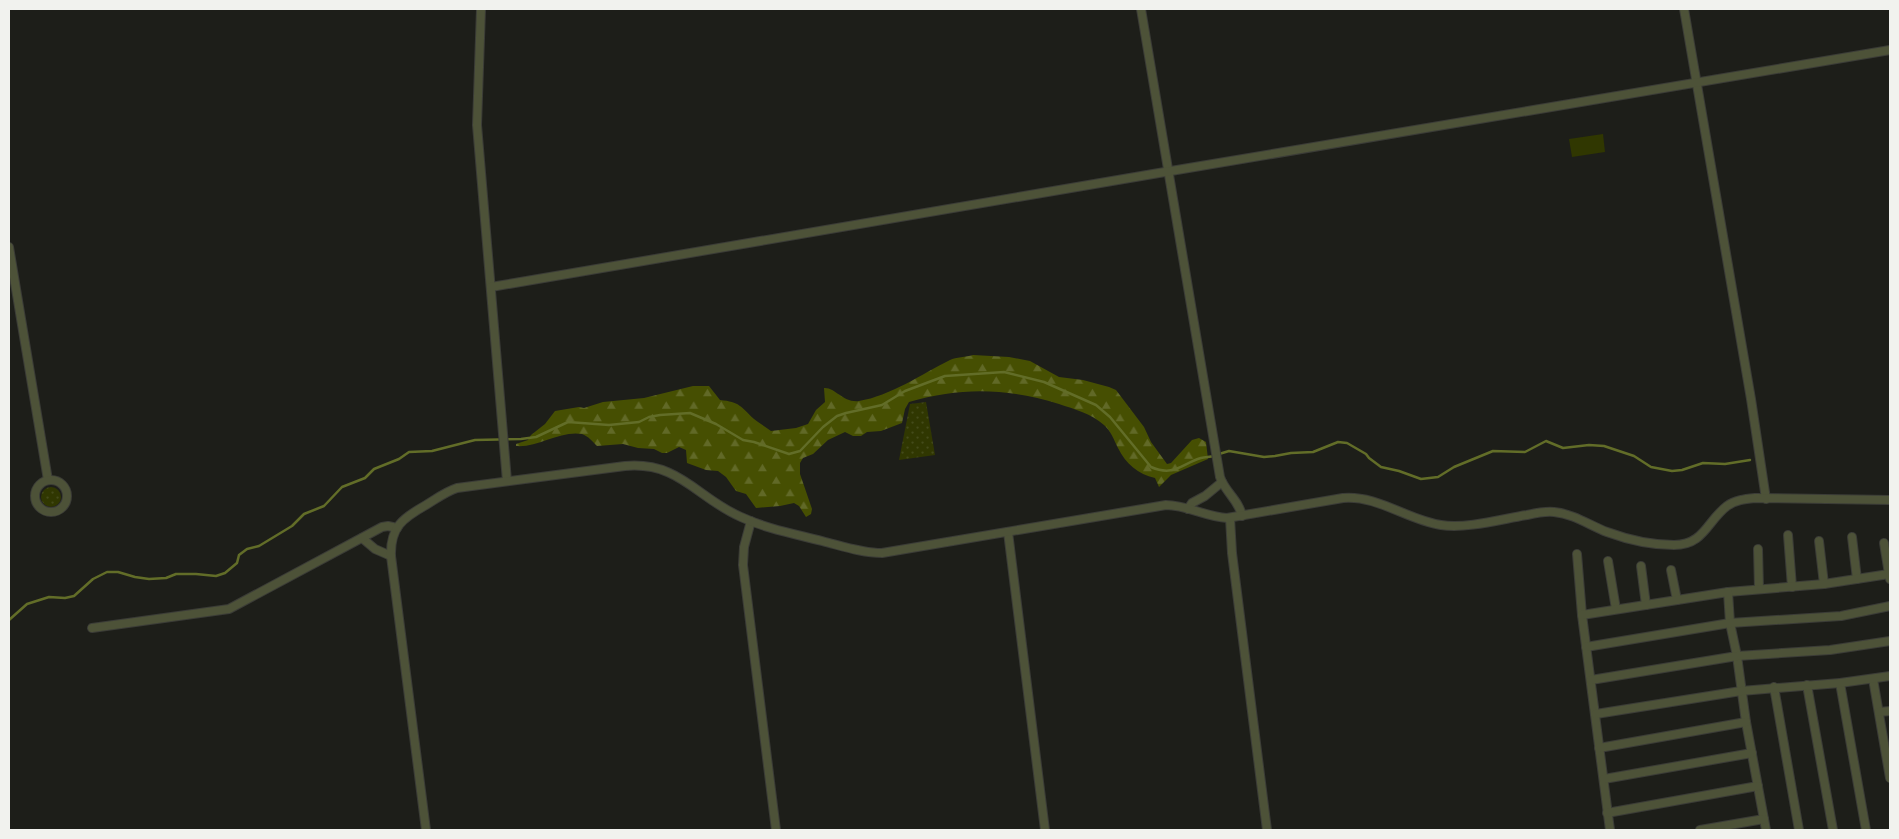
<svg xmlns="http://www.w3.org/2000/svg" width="1899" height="839" font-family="'Open Sans',sans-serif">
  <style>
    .grass { fill: url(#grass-dots) }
    .forest { fill: url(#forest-firs) }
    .pitch { fill: #303701 }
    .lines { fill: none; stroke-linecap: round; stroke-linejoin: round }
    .stream { stroke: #626d28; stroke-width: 2.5 }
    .minor-casing { stroke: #3b3c37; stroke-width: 10 }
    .minor { stroke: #4d5238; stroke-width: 8 }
  </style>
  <defs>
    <pattern id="grass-dots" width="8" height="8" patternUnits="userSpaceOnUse" patternTransform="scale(1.25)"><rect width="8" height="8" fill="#303701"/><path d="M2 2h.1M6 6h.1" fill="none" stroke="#444b1a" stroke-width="1.8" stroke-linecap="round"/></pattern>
    <pattern id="forest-firs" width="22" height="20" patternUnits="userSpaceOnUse" patternTransform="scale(1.25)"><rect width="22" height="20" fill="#464f02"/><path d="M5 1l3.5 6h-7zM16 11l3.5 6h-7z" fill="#616927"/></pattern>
  </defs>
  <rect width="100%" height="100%" fill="#1d1e19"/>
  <g class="grass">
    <path d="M926,402L935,455L899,460L910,404Z"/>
    <circle cx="51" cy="497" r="10"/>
  </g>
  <path class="forest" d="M973,355L1009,357L1030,361L1059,377L1083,380L1109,387L1116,390L1144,427L1151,442L1167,464L1171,463L1192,440L1199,438L1206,442L1208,459L1171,475L1159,487L1155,478C1138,474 1126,464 1118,448C1114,440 1111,431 1104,425C1092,414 1074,409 1059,404C1007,388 961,387 909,402L905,409L902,423L881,431L867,432L861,436H853L845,432L828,440L813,454L803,458L800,463V474L812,509L811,514L806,517L799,506L794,503L780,506L756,508L746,494L736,491L726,477L718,471L706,470L687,463L686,450L679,447L667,453H662L654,449L638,448L623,444L597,446C593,442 588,436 582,434C561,430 537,448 516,446V444L528,440L531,435L545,424L555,411L579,407L584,408L603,402L644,398L693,386H709L720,400C740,402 740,406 754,419C759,423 766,427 771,431L796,428L808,424L816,410L825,402L824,388C835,387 843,403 859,401C890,396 922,374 950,360C956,357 966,357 973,355Z"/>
  <path class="pitch" d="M1603,134L1605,152L1572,157L1569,139Z"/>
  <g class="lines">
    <g class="stream">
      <path d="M1219,454L1229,451L1264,457L1275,456L1291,453L1313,452L1338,442L1347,443L1366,454L1369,458L1381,467L1399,471L1421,479L1438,477L1454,467L1493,451L1525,452L1546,441L1563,448L1589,445L1604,446L1634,456L1651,467L1672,471L1682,470L1703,463L1725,464L1750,460"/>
      <path d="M9,620L27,604L49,597L65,598L74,596L93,579L107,572H118L135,577L149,579L166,578L176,574H196L216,576L225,573L237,563L239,555L247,549L259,546L292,526L304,514L324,506L342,487L365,478L374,469L399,459L409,452L432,451L475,440L521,439L536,437L568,422L609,425L639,422L649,417L660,415L690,413L716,424L743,440L754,442L789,454L800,451L823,427L837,416L846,413L882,405L905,391L945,376L1004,372L1044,382L1096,405L1110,417L1151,467C1174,477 1181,464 1201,458C1206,457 1210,457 1214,456"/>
    </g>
    <g class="minor-casing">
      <g id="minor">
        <path d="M481,9L477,125L507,481"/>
        <path d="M1141,9L1220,477C1225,492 1239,500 1242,516"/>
        <path d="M1684,9L1751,399L1766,499"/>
        <path d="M9,247L48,480"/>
        <path d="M491,287L1153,174L1890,50"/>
        <circle cx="51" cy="496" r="16"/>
        <path d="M1188,509L1192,503L1205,496L1222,482"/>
        <path d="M1230,518L1232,553L1267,830"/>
        <path d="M751,521L744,547L743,565L776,830"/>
        <path d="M1008,532L1045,830"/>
        <path d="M1788,535L1792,587"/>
        <path d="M1852,537L1857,579"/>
        <path d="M362,538L375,549L391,556"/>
        <path d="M1819,541L1824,584"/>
        <path d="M1884,543L1889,574"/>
        <path d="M1758,549L1759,589"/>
        <path d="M1577,554L1582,615L1610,830"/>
        <path d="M1608,561L1616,609"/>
        <path d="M1641,566L1646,605"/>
        <path d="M1671,570L1677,600"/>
        <path d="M1728,592L1824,584L1889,574L1890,579"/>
        <path d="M1582,615L1728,592L1730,623L1737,656L1746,722L1766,830"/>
        <path d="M92,628L229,609L382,527L388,526L397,528"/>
        <path d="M1586,647L1730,623L1841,616L1890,606"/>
        <path d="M1873,679L1890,778"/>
        <path d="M1591,680L1737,656L1830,650L1890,641"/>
        <path d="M1840,683L1866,830"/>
        <path d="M1807,685L1833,830"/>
        <path d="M1774,687L1799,830"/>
        <path d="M1879,712L1890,711"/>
        <path d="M1596,714L1741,691L1840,683L1890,676"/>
        <path d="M1599,748L1746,722"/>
        <path d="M1604,779L1752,753"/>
        <path d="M1607,813L1758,786"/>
        <path d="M426,830L391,556C390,527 403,518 426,505C436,499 445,492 457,488L625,466C679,461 697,498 741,517C767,529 795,534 822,541C842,546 862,553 882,553L1166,505C1187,505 1206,517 1227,518L1343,498C1378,495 1407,520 1441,525C1467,529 1502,519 1527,515C1536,513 1545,511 1554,512C1574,514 1589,525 1607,532C1626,539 1652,545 1674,545C1704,545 1707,521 1727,506C1735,500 1745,499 1755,498L1890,500"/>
        <path d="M1700,830L1764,819"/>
      </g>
    </g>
    <use href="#minor" class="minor"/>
  </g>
  <rect width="1899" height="839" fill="none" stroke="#f1f2ee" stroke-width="20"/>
</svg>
